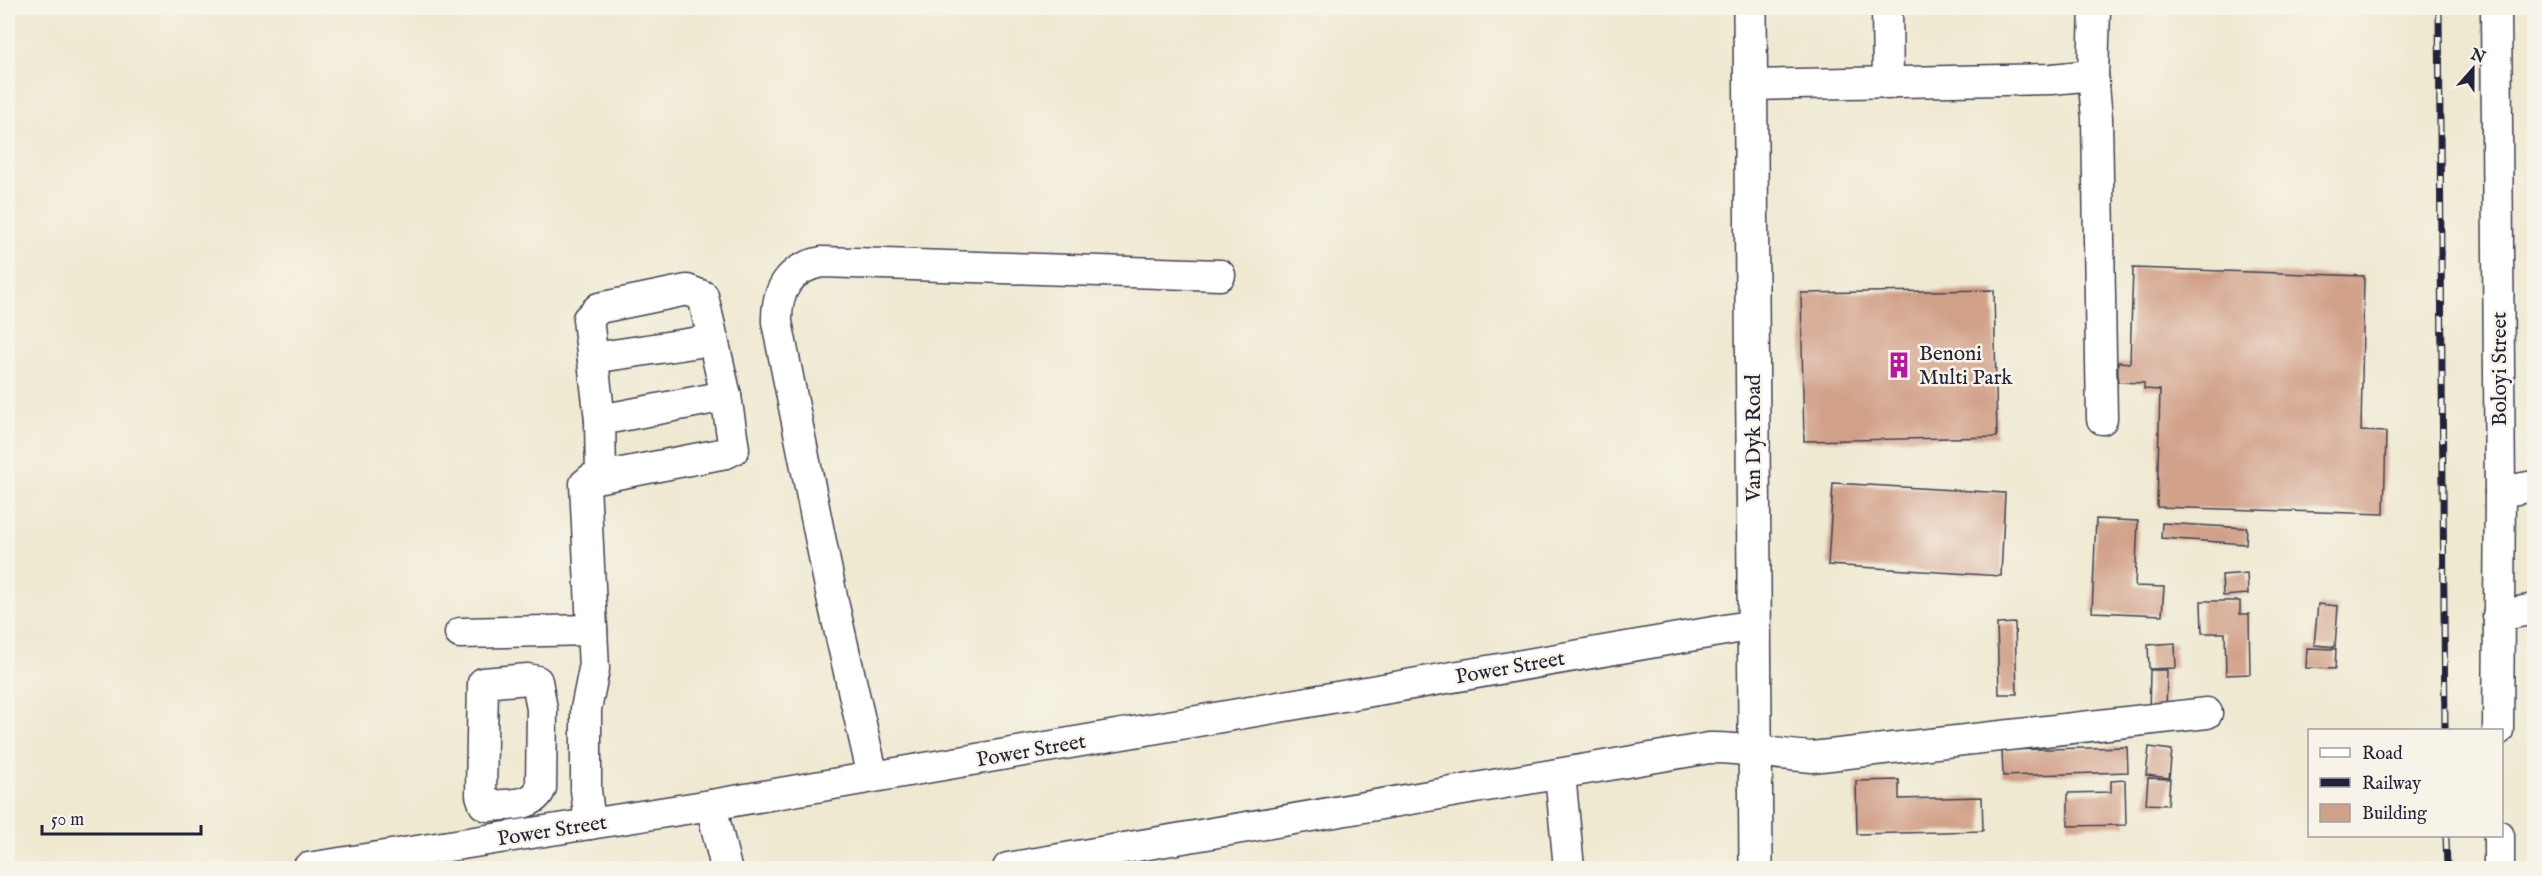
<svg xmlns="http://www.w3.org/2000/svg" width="2542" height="876" font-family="'IM FELL English',serif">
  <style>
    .building { fill: #d1a089 }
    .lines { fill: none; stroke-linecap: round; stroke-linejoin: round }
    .minor-casing { stroke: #414052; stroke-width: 33 }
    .major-casing { stroke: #414052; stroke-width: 36 }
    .minor { stroke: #fff; stroke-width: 30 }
    .major { stroke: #fff; stroke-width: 33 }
    .rail-casing { stroke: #22223b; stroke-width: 7 }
    .rail { stroke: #f7f3e8; stroke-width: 4.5; stroke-dasharray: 14; stroke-linecap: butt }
    .labels { text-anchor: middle; stroke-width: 5; stroke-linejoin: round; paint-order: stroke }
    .poi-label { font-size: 21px; fill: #22223b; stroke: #f7f3e8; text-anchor: start }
    .street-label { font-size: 21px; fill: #22223b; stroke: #f7f3e8 }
  </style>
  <rect width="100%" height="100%" fill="#f7f3e8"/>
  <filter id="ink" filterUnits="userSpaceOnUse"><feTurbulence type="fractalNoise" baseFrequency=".0167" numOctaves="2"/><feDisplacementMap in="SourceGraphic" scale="12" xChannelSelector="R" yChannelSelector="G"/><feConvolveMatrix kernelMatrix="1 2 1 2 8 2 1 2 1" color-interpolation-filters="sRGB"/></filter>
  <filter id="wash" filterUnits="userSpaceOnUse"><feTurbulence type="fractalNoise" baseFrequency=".008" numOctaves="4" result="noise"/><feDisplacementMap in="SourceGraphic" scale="24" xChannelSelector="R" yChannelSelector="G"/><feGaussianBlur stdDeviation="1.35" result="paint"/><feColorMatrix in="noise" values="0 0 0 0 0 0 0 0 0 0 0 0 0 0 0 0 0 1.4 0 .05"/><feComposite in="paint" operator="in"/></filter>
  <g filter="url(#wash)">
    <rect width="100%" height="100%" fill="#efe9d1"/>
    <g id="blocks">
      <g class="building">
        <path d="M2133,268L2364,276L2361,431L2386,432L2384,514L2157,507L2160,390L2144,389V383L2118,382V362L2130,363Z"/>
        <path d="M1994,290L1997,437L1804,441L1801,293Z"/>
        <path d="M1833,483L2005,493L2001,576L1828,565Z"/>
        <path d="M2096,519L2138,521L2135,586L2164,587L2162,615L2092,612Z"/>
        <path d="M2162,523L2247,528L2246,544L2161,538Z"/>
        <path d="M2247,573L2248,594L2223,596L2222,575Z"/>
        <path d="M2201,601H2240V614H2249L2250,674L2226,675L2225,633H2202Z"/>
        <path d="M2318,604L2338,606L2335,647L2314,645Z"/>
        <path d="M2015,623L2017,694H1999L1997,624Z"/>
        <path d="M2175,643L2176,668L2149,669L2148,645Z"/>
        <path d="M2307,648L2336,649L2335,669L2306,668Z"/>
        <path d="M2150,670H2167L2166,713H2149Z"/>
        <path d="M2127,747L2128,772L2003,776L2002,750Z"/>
        <path d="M2149,747L2172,750L2169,778L2146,775Z"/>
        <path d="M2148,778L2170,779L2168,805L2146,804Z"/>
        <path d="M1899,780V799L1982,797L1983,831L1857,834L1856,781Z"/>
        <path d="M2125,780L2126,825L2068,826V793L2111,792V781Z"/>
      </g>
    </g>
  </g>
  <g filter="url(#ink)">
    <use href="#blocks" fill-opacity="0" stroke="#414052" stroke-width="1.5"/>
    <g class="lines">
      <g class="minor-casing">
        <g id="minor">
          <path d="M1887,8L1888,84"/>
          <path d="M2496,8L2500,492L2498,730"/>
          <path d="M2093,75L2095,8"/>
          <path d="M1750,85L2052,79L2093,75L2097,118L2102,419"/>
          <path d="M593,358L713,340"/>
          <path d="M600,420L726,396"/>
          <path d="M2500,492L2534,486"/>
          <path d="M2498,616L2534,609"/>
          <path d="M460,633L592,630"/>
          <path d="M528,679L537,681L542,709L541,788C533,808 507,804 488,806L484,804L481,795L483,683Z"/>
          <path d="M1560,774L1569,868"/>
          <path d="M873,777L833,602L777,322C776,290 789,268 822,262L1220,275"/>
          <path d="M711,805L726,868"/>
          <path d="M590,824L586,790V709L594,669L585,484L591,479L726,453L734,449L726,396L703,296L687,290L599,308L588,319L600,420L601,477"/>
          <path d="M2499,836V868"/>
          <path d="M308,868L711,805L1754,625"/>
          <path d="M1008,868L1709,748C1741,747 1779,755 1812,757L2207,713"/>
        </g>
      </g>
      <g class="major-casing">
        <path id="major" d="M1750,8L1756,868"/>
      </g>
      <use href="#minor" class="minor"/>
      <use href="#major" class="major"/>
      <g class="rail-casing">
        <g id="rail">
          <path d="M2439,8L2445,730"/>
          <path d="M2446,836L2447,868"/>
        </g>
      </g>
      <use href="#rail" class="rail"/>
    </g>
  </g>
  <defs>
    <g id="building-bare" transform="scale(2.07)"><path d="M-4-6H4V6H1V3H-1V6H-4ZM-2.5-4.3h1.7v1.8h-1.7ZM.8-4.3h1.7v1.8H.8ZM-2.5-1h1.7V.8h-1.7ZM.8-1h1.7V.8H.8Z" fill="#b5179e" stroke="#f7f3e8" stroke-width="2.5" paint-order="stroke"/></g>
  </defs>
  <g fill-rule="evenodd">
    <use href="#building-bare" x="1899" y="365"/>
  </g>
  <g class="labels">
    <g class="poi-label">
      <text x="1919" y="360">Benoni<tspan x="1919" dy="24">Multi Park</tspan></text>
    </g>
    <g class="street-label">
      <text transform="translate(2499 369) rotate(-90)" y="7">Boloyi Street</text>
      <text transform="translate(1753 438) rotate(-90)" y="7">Van Dyk Road</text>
      <text transform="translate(1510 667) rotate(-10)" y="7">Power Street</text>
      <text transform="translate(1031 750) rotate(-10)" y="7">Power Street</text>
      <text transform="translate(552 830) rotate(-9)" y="7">Power Street</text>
    </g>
  </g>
  <rect width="2542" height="876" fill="none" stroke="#f7f3e8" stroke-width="30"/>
  <rect x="2308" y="729" width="195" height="108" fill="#f7f3e8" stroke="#a29fa3" stroke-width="1.5"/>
  <rect x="2320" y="748" width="30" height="9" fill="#ffffff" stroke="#a29fa3" stroke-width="1.5"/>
  <text x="2362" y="759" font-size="18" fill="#22223b">Road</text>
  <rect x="2320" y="778" width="30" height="9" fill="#22223b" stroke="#a29fa3" stroke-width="1.5"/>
  <text x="2362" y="789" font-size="18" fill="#22223b">Railway</text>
  <rect x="2320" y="804" width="30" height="18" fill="#d1a089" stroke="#a29fa3" stroke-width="1.5"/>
  <text x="2362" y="819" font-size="18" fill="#22223b">Building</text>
  <g transform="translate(2473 69) rotate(21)" stroke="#f7f3e8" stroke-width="4.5" paint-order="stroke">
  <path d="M0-4.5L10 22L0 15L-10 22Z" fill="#22223b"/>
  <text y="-9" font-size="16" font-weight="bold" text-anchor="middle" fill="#22223b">N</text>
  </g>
  <path d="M42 825v9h159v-9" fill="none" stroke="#22223b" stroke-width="3"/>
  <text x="51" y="825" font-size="18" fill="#22223b" stroke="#f7f3e8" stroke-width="4.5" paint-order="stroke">50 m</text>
</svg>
